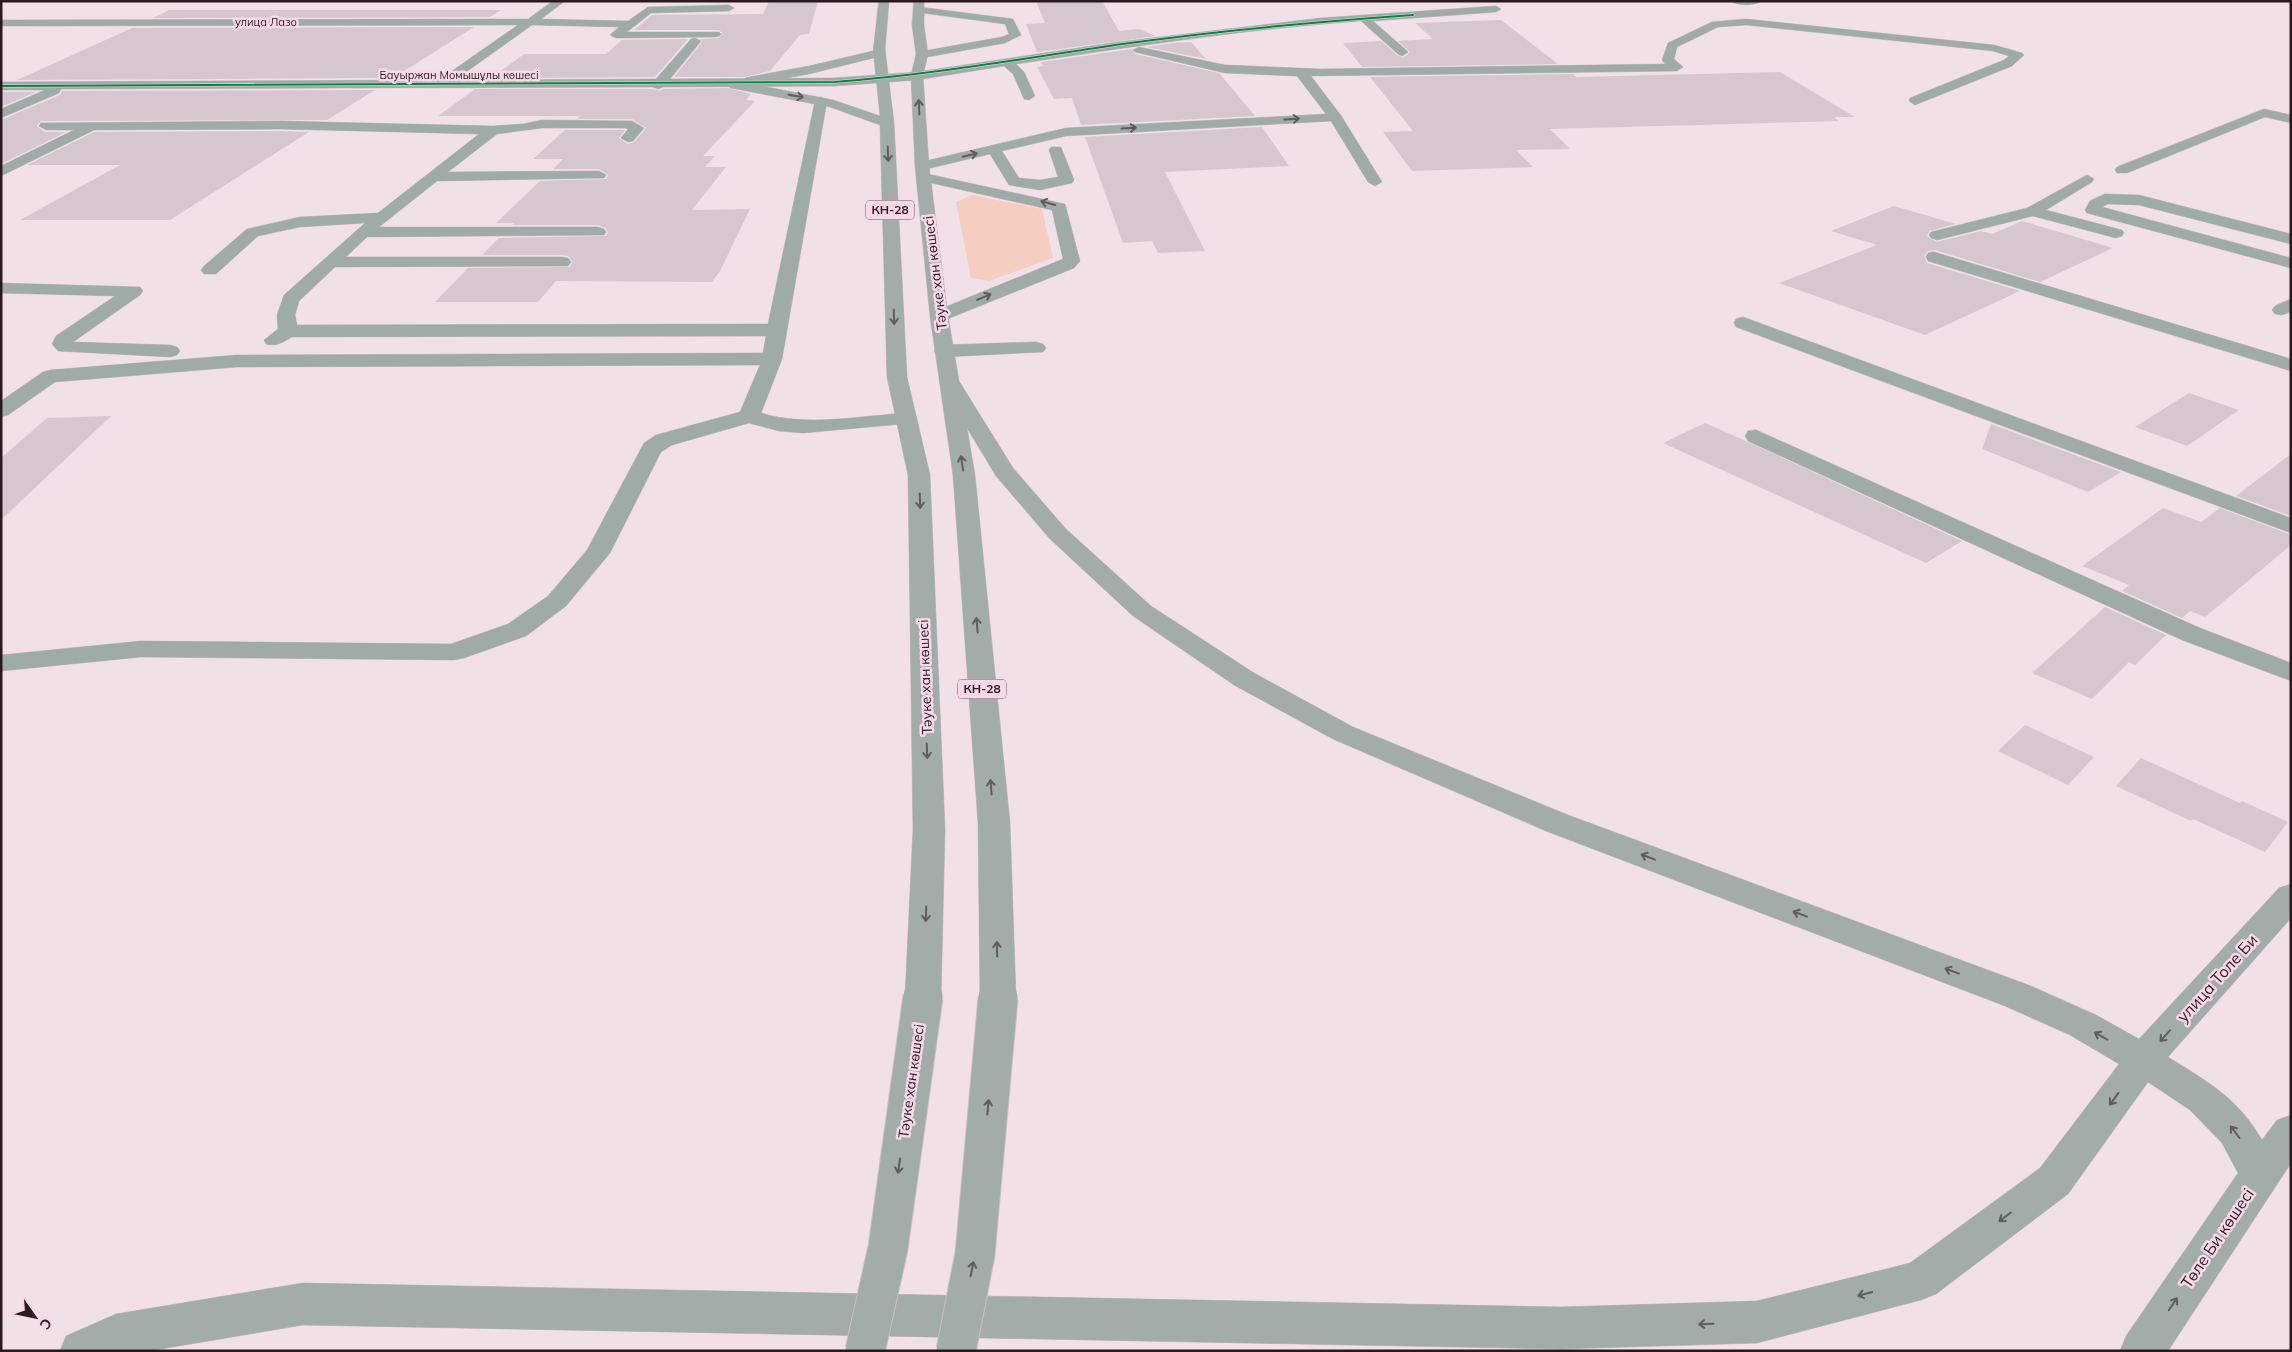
<svg xmlns="http://www.w3.org/2000/svg" width="2292" height="1352" font-family="Mulish,sans-serif">
  <style>
    .green { fill: #f5cec1 }
    .building { fill: #d6c6d0 }
    .lines { fill: none; stroke-linecap: round; stroke-linejoin: round }
    .minor-casing { stroke: #ccbec4; stroke-width: 1 }
    .major-casing { stroke: #ccbec4; stroke-width: 1 }
    .minor { fill: #9eaba7; fill-rule: evenodd }
    .major { fill: #a2aca9; fill-rule: evenodd }
    .major-bridge-casing { stroke: #ccbec4; stroke-width: 41; stroke-linecap: butt }
    .major-bridge { stroke: #a2aca9; stroke-width: 39 }
    .cycleway-casing { stroke: #f9d8e7; stroke-width: 3 }
    .cycleway { stroke: #00873e; stroke-width: 2 }
    .oneway { stroke: #615b5e }
    .oneway2 { stroke: #5f5a5d }
    .labels { text-anchor: middle; stroke-width: 5; stroke-linejoin: round; paint-order: stroke }
    .far-street-label { font-size: 11px; fill: #2b1821; stroke: #f9d8e7 }
    .shield { fill: #f9d8e7; stroke: #69525c; stroke-width: 1 }
    .shield-label { font-size: 12px; font-weight: bold; fill: #2b1821 }
    .street-label { font-size: 14px; fill: #2b1821; stroke: #f9d8e7 }
    .near-street-label { font-size: 16px; fill: #2b1821; stroke: #f9d8e7 }
  </style>
  <rect width="100%" height="100%" fill="#f1e0e8"/>
  <path class="green" d="M972,195L1042,209L1053,258L989,281L971,278L956,202Z"/>
  <g class="building">
    <path d="M769,1H818L809,34L800,35L770,71L744,77H674L702,42L701,39L719,38L722,33L719,30H634L652,15L763,14Z"/>
    <path d="M1036,1H1102L1119,31L1139,29L1156,36L1037,52L1026,24L1045,23Z"/>
    <path d="M169,10H501L490,17L153,18Z"/>
    <path d="M1501,20L1558,64L1362,67L1343,43L1381,41L1397,55L1403,58L1410,52L1398,41L1433,39L1415,23Z"/>
    <path d="M474,27L393,78L17,80L132,28Z"/>
    <path d="M688,39L655,77L491,78L524,54H606L622,40Z"/>
    <path d="M1191,42L1206,59L1147,47L1173,43Z"/>
    <path d="M1132,49L1135,54L1219,73L1255,116L1081,125L1072,98L1054,99L1037,67L1043,66L1041,62Z"/>
    <path d="M1780,72L1855,117H1834L1839,121L1550,129L1570,149L1516,150L1533,167L1412,171L1383,132L1413,131L1370,77L1573,74L1576,77Z"/>
    <path d="M728,88L751,94L746,100L755,101L703,156H715L705,167H726L692,210L750,209L720,271L712,282L556,281L538,302H435L468,268L570,267L572,261L568,256L562,255H482L499,238L606,236L608,233L606,228L598,225H512L514,223H496L540,181L606,179L608,175L599,169H553L563,159H533L565,130H625L619,138L628,144L634,142L646,128L632,119H577L580,116H438L475,89H653L659,91L663,89Z"/>
    <path d="M375,90L327,120L41,121L37,126L45,132H66L1,164V120L60,95L62,91Z"/>
    <path d="M1,92H36L1,107Z"/>
    <path d="M1262,127L1289,166L1165,172L1205,251L1158,253L1152,241L1123,243L1085,137Z"/>
    <path d="M94,132L280,131L309,132L170,220H20L120,165H27Z"/>
    <path d="M1894,206L1956,224L1929,231L1927,236L1936,242L1981,231L1992,234L2022,221L2113,248L2040,282L1935,250L1928,251L1924,256L1927,263L2020,291L1925,335L1779,283L1877,245L1831,231Z"/>
    <path d="M2189,393L2239,410L2187,446L2135,427Z"/>
    <path d="M111,416L1,520V458L47,418Z"/>
    <path d="M1705,423L1746,441L1962,541L1926,563L1663,443Z"/>
    <path d="M1991,424L2121,472L2088,492L1982,449Z"/>
    <path d="M2291,454V516L2236,496Z"/>
    <path d="M2163,508L2201,522L2220,508L2291,535V545L2205,617L2190,611L2182,618L2122,591L2129,585L2082,566Z"/>
    <path d="M2105,607L2166,635L2135,665L2129,662L2092,699L2032,673Z"/>
    <path d="M2025,725L2094,757L2068,785L1998,751Z"/>
    <path d="M2141,758L2240,803L2242,801L2288,822L2265,852L2193,819L2191,821L2116,786Z"/>
  </g>
  <g class="lines">
    <g class="minor-casing">
      <g id="minor">
        <path d="M553,1H565L541,19L628,21L648,7L729,5L734,8L729,11L651,13L627,32H719L721,34L719,36L715,37L616,38L610,35L619,27L532,25L455,80L656,79L691,39L695,38L701,41L670,79L834,78L917,72L1118,42L1321,18L1496,6L1501,9L1496,12L1373,21L1406,50L1408,52L1402,56L1398,54L1361,21C1246,29 1130,47 1016,64L1024,72L1035,96L1029,100L1024,99L1013,74L1004,66L917,80L834,86L663,87L658,89L653,87L61,89L59,93L1,118V109L45,90H1V82L439,80L518,25L1,26V20L528,19Z"/>
        <path d="M1730,1H1762C1755,6 1737,6 1730,1Z"/>
        <path d="M919,7L1013,19L1021,35L1005,43L922,58L918,56L916,54L918,52L1002,37L1009,34L1005,24L915,12V8Z"/>
        <path d="M1746,19L1994,45L2022,53L2024,55L2012,66L1915,105L1909,101L1910,98L2004,60L2009,56L1993,51L1746,25L1718,27L1677,47L1674,59L1683,67L1677,71L1311,76L1342,117L1382,182L1375,186L1368,182L1331,121L1066,136L1002,151L1019,178L1040,180L1058,177L1049,150L1051,147H1061L1074,180L1072,183L1040,190L1009,185L990,154L922,170L915,166L917,163L1066,128L1326,114L1297,76L1225,73L1135,52L1133,50L1139,47L1225,65L1321,69L1665,64L1662,60L1668,43L1712,22Z"/>
        <path d="M821,97L827,101L782,359L761,413C807,427 858,416 906,413L913,415L916,419L913,423L803,433L779,431L749,423L672,445L661,452L610,553L566,606L526,636L464,658L454,660L141,657L1,671V655L141,641L451,644L508,624L548,596L587,550L644,443L656,435L740,412L760,365L237,367L55,382L8,415L1,417V401L43,372L50,370L237,355L763,353L766,336L292,337C283,342 277,347 266,344L264,340L278,329L277,315L284,295L365,223L300,227L258,236L216,274H204L201,270L204,266L247,229L300,217L378,213L479,134L280,129L94,130L1,176V166L74,130H46L39,126L41,123L280,121L493,126L523,124L542,120L632,121L644,128L633,141L628,142L621,138L628,129L625,128H542L497,134L448,172L599,171L606,175L604,178L437,181L379,227H598L604,229L606,232L604,235L367,237L346,257H562L568,258L571,262L568,266L335,267L299,301L295,315L297,325L768,324L815,101Z"/>
        <path d="M2264,109L2291,115V123L2265,117L2127,173H2117L2115,170L2117,167Z"/>
        <path d="M923,173L1065,204L1080,261L1074,268L945,320L939,322L933,320L930,316L933,312L1063,259L1052,210L918,180L916,177Z"/>
        <path d="M2087,175L2094,179L2092,182L2046,210L2122,230L2124,233L2122,236L2116,238L2033,216L1937,240L1931,238L1929,235L1931,232L2027,208Z"/>
        <path d="M2105,194L2139,195L2291,234V244L2139,205L2108,204L2102,207L2291,258V268L2087,213L2085,210L2090,201Z"/>
        <path d="M1934,252L2291,359V371L1928,261L1926,257L1928,253Z"/>
        <path d="M1,283L140,287L143,291L140,295L73,342L170,345L177,347L180,351L177,355L170,357L58,351L52,344L56,336L115,296L1,293Z"/>
        <path d="M2291,299V312L2281,315L2275,314L2272,310L2275,306Z"/>
        <path d="M1743,317L2291,518V533L1736,327L1734,323L1736,319Z"/>
        <path d="M1036,342L1043,344L1046,348L1043,352L944,357L937,355L934,351L937,347L944,345Z"/>
        <path d="M1756,430L2200,628L2291,663V681L2182,640L1748,441L1745,436L1748,431Z"/>
      </g>
    </g>
    <g class="major-casing">
      <g id="major">
        <path d="M879,1H889L885,49L894,123L907,377L930,475L945,829L941,997L936,1007L923,1011L910,1007L905,997L913,829L908,475L887,377L880,125L830,107L731,88L725,84L731,80L744,83L745,78L749,77L809,66L873,51ZM874,58L880,116L833,100L752,84L809,74Z"/>
        <path d="M914,1H924V25L928,54L923,76L929,166L948,316L959,381L1013,468L1066,529L1151,606L1254,673L1353,727L1568,815L2031,986L2096,1015L2139,1039L2279,888L2291,884V918L2168,1057C2208,1082 2238,1098 2262,1140L2277,1120L2291,1115V1163L2168,1351H2120L2126,1336L2238,1173L2222,1143L2190,1110L2148,1082L2068,1194L1936,1294L1921,1300L1757,1343L1561,1349L303,1325L149,1351H60L66,1336L116,1314L303,1283L1561,1307L1757,1301L1910,1263L2040,1168L2119,1064L2070,1035L2005,1006L1546,831L1333,739L1234,685L1133,616L1050,539L996,476L967,428L975,475L1010,823L1016,998L1011,1008L998,1012L985,1008L980,998L978,823L953,475L930,316L915,166L911,76L916,54L912,25Z"/>
      </g>
    </g>
    <use href="#minor" class="minor"/>
    <use href="#major" class="major"/>
    <g class="major-bridge-casing">
      <g id="major-bridge">
        <path d="M865,1351L888,1248L923,997"/>
        <path d="M956,1351L975,1254L998,998"/>
      </g>
    </g>
    <use href="#major-bridge" class="major-bridge"/>
    <g class="cycleway-casing">
      <path id="cycleway" d="M1,86L834,82C929,75 1022,59 1115,45C1214,31 1314,22 1413,15"/>
    </g>
    <use href="#cycleway" class="cycleway"/>
  </g>
  <defs><path id="oneway-shaft" d="M-6 0H5M1.5-3L5.5 0L1.5 3" fill="none" stroke-width="1.6" stroke-linecap="round" stroke-linejoin="round" transform="scale(1.25)"/></defs>
  <g class="oneway">
    <use href="#oneway-shaft" transform="translate(796 96) rotate(10)"/>
    <use href="#oneway-shaft" transform="translate(919 107) rotate(-93)"/>
    <use href="#oneway-shaft" transform="translate(888 154) rotate(88)"/>
    <use href="#oneway-shaft" transform="translate(894 317) rotate(88)"/>
    <use href="#oneway-shaft" transform="translate(962 463) rotate(-99)"/>
    <use href="#oneway-shaft" transform="translate(920 501) rotate(88)"/>
    <use href="#oneway-shaft" transform="translate(977 625) rotate(-95)"/>
    <use href="#oneway-shaft" transform="translate(927 751) rotate(88)"/>
    <use href="#oneway-shaft" transform="translate(991 787) rotate(-95)"/>
    <use href="#oneway-shaft" transform="translate(1648 857) rotate(-159)"/>
    <use href="#oneway-shaft" transform="translate(926 914) rotate(92)"/>
    <use href="#oneway-shaft" transform="translate(1800 914) rotate(-159)"/>
    <use href="#oneway-shaft" transform="translate(997 949) rotate(-91)"/>
    <use href="#oneway-shaft" transform="translate(1952 971) rotate(-159)"/>
    <use href="#oneway-shaft" transform="translate(2101 1036) rotate(-150)"/>
    <use href="#oneway-shaft" transform="translate(2165 1036) rotate(132)"/>
    <use href="#oneway-shaft" transform="translate(2114 1099) rotate(126)"/>
    <use href="#oneway-shaft" transform="translate(988 1107) rotate(-85)"/>
    <use href="#oneway-shaft" transform="translate(2235 1132) rotate(-127)"/>
    <use href="#oneway-shaft" transform="translate(899 1166) rotate(98)"/>
    <use href="#oneway-shaft" transform="translate(2005 1217) rotate(143)"/>
    <use href="#oneway-shaft" transform="translate(972 1269) rotate(-79)"/>
    <use href="#oneway-shaft" transform="translate(1865 1294) rotate(165)"/>
    <use href="#oneway-shaft" transform="translate(2173 1304) rotate(-56)"/>
    <use href="#oneway-shaft" transform="translate(1706 1324) rotate(178)"/>
  </g>
  <g class="oneway2">
    <use href="#oneway-shaft" transform="translate(1292 119) rotate(-3)"/>
    <use href="#oneway-shaft" transform="translate(1129 128) rotate(-3)"/>
    <use href="#oneway-shaft" transform="translate(970 155) rotate(-13)"/>
    <use href="#oneway-shaft" transform="translate(1048 203) rotate(-165)"/>
    <use href="#oneway-shaft" transform="translate(984 297) rotate(-23)"/>
  </g>
  <g class="labels">
    <g class="far-street-label">
      <text x="266" y="26">улица Лазо</text>
      <text x="459" y="79">Бауыржан Момышұлы көшесі</text>
    </g>
    <g class="shield">
      <rect x="866" y="200.5" width="48" height="19" rx="4"/>
      <rect x="958" y="679.5" width="48" height="19" rx="4"/>
    </g>
    <g class="shield-label">
      <text x="890" y="214">КН-28</text>
      <text x="982" y="693">КН-28</text>
    </g>
    <g class="street-label">
      <text transform="translate(935 273) rotate(-97)" y="5">Тәуке хан көшесі</text>
      <text transform="translate(925 677) rotate(-92)" y="5">Тәуке хан көшесі</text>
      <text transform="translate(911 1081) rotate(-82)" y="5">Тәуке хан көшесі</text>
    </g>
    <g class="near-street-label">
      <text transform="translate(2217 978) rotate(-48)" y="6">улица Толе Би</text>
      <text transform="translate(2217 1238) rotate(-56)" y="6">Төле Би көшесі</text>
    </g>
  </g>
  <rect width="2292" height="1352" fill="none" stroke="#2b1821" stroke-width="5"/>
  <g transform="translate(35 1317) rotate(123)" stroke="#f9d8e7" stroke-width="4" paint-order="stroke">
  <path d="M0-4L9 19L0 12L-9 19Z" fill="#2b1821"/>
  <text y="-8" font-size="14" font-weight="bold" text-anchor="middle" fill="#2b1821">С</text>
  </g>
</svg>
